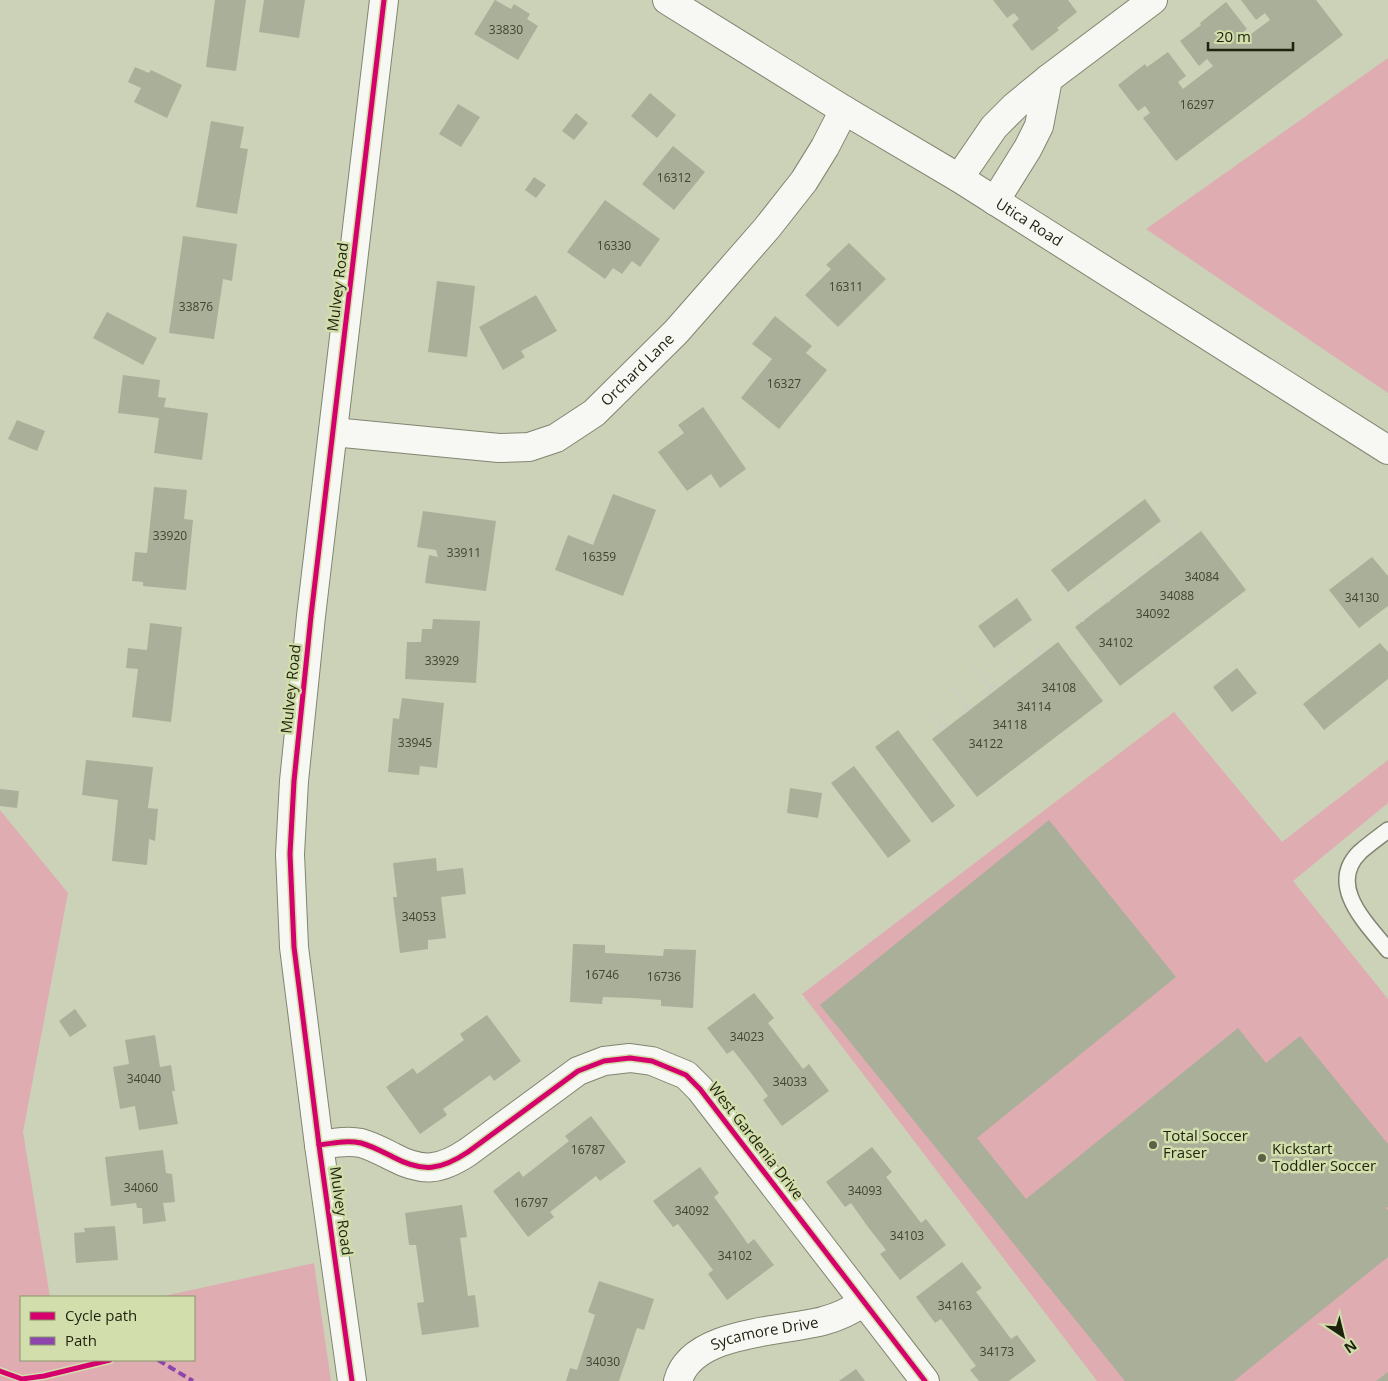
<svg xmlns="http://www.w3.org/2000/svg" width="1388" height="1381" font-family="'Open Sans',sans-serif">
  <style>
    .green { fill: #dfacb2 }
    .building { fill: #aaaf99 }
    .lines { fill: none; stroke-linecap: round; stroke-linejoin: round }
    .service-casing { stroke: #818570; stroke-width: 18 }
    .minor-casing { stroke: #818570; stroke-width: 30 }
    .secondary-casing { stroke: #818570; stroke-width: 30 }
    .path { stroke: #cbcdc5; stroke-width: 3; stroke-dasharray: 2.5 4; stroke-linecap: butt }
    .service { stroke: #f7f8f4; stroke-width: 15 }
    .minor { stroke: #f7f8f4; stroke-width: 28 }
    .secondary { stroke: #f7f8f4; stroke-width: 28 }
    .quiet { stroke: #8e44ad; stroke-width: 4; stroke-dasharray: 8 4; stroke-linecap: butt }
    .cycleway-casing { stroke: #d2deab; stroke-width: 8 }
    .cycleway { stroke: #d6006c; stroke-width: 5 }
    .poi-dot { fill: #5b6049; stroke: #d2deab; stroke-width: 2 }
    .labels { text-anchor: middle; stroke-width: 5; stroke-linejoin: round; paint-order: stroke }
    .number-label { font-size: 12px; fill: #414531 }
    .street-label { font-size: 15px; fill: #1e220e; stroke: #d2deab }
    .poi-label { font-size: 15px; fill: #1e220e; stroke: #d2deab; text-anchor: start }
  </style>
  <rect width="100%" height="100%" fill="#ccd2b7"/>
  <g class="green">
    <path d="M1388,58V393L1146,229Z"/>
    <path d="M1174,712L1282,842L1388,760V803L1293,881L1388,999V1381H1097L802,994Z"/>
    <path d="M0,810L68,893L23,1132L50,1297H21V1360H194V1297H160L314,1263L331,1381H0Z"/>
  </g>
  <g class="building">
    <path d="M215,0H246L236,71L206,67Z"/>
    <path d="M264,0H305L299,38L259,32Z"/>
    <path d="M495,0L511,9L514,4L530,14L527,19L538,26L518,60L474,34Z"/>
    <path d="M993,0H1068L1077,12L1057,28L1059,30L1032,51L1012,25L1019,19L1014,13L1007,18Z"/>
    <path d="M1241,0H1316L1343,35L1176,161L1143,118L1150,113L1145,106L1138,111L1118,85L1145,64L1147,67L1168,52L1186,76L1178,82L1183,89L1213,66L1207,59L1199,66L1180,41L1201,25L1200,23L1226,2L1247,29L1239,35L1243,40L1270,20L1265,13L1256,20Z"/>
    <path d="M135,67L149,73L151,70L182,85L167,118L134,102L141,88L128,82Z"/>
    <path d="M650,93L676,115L657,138L631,116Z"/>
    <path d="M458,104L480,117L461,147L439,134Z"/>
    <path d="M576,113L588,123L574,140L562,131Z"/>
    <path d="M211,121L244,127L240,148L248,149L237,214L196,207Z"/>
    <path d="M673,146L705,172L674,210L642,184Z"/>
    <path d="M534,177L546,185L536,198L525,190Z"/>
    <path d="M605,200L660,239L640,267L632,261L622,274L613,268L605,279L567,252Z"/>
    <path d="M183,236L237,244L232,281L223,279L214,339L169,333Z"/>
    <path d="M849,243L886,279L838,327L805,295L831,269L826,265Z"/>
    <path d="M437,281L475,286L467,357L428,352Z"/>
    <path d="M536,295L557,331L521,351L525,357L503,370L479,327Z"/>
    <path d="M107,312L157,338L143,365L93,338Z"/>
    <path d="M775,316L812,346L806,353L827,370L779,429L741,398L772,359L752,344Z"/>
    <path d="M123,375L160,380L158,397L166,398L164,407L208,413L202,460L154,453L159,418L118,413Z"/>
    <path d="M703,407L746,469L720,488L711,474L687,491L658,452L684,433L678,425Z"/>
    <path d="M17,420L45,431L37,451L8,439Z"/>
    <path d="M154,487L187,490L184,519L193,520L186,590L143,586V582L132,581L135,552L147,553Z"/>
    <path d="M613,494L656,510L623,596L555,570L568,535L593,545Z"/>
    <path d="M1145,499L1161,521L1068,592L1051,570Z"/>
    <path d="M423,511L496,521L486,591L425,583L429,555L438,557L436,550L417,547Z"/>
    <path d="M1201,531L1246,590L1120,686L1075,627Z"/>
    <path d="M1372,557L1388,576V606L1359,628L1329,590Z"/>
    <path d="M1017,598L1032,620L994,648L978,626Z"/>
    <path d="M433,619L480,621L476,683L405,679L407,642H421L422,629H432Z"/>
    <path d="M150,623L182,627L171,722L132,717L138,669L126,668L128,648L147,650Z"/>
    <path d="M1058,642L1103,701L977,797L932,739Z"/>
    <path d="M1380,643L1388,652V679L1324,730L1303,704Z"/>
    <path d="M1237,668L1257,693L1232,712L1213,687Z"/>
    <path d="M402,698L444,703L437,768L420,766L419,775L388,772L393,718L399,719Z"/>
    <path d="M898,730L955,806L932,823L875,747Z"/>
    <path d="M86,760L153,767L148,808L158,809L155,841L149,839L147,865L112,861L118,800L82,795Z"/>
    <path d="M854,766L911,841L888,858L831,783Z"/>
    <path d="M790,788L822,793L818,818L787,813Z"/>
    <path d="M0,789L19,791L17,808L0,806Z"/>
    <path d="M1049,820L1176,977L977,1138L1026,1199L1238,1028L1266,1063L1300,1036L1388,1144V1207L1386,1208L1388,1210V1257L1234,1381H1125L820,1005Z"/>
    <path d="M436,858L437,871L463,868L466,894L441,897L446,938L428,940V949L400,953L393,897H397L393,863Z"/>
    <path d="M573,944L605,945V953L663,956L664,949L696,950L693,1008L661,1006V1000L632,998L603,997L602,1004L570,1002Z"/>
    <path d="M754,993L774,1018L768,1023L803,1069L809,1064L829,1091L782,1126L763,1100L768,1096L751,1073L733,1050L727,1054L707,1028Z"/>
    <path d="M75,1009L87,1026L70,1037L59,1021Z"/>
    <path d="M487,1015L521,1061L494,1081L490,1075L443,1109L447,1115L420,1134L386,1087L413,1068L417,1074L464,1040L460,1034Z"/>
    <path d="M155,1035L160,1067L171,1065L175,1091H172L178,1124L139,1130L135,1106L120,1109L113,1067L129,1064L125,1040Z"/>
    <path d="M591,1116L626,1162L600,1181L596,1176L550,1212L554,1217L528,1237L493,1191L519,1171L523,1177L569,1141L565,1136Z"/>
    <path d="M872,1147L892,1172L886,1177L921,1223L926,1219L946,1245L900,1280L880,1254L886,1250L868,1227L851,1203L845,1207L826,1182Z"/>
    <path d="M163,1150L166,1173L172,1174L175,1202L163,1203L166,1221L143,1224L142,1208H137L136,1203L111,1206L105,1157Z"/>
    <path d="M700,1167L719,1193L714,1197L731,1220L748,1244L754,1239L774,1265L727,1300L708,1274L713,1270L678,1224L673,1227L653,1201Z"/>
    <path d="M462,1205L467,1237L460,1238L468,1296L475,1295L479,1327L422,1335L417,1303L424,1302L416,1245H409L405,1213Z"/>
    <path d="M115,1226L118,1260L76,1263L74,1233L85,1232L84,1228Z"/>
    <path d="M962,1262L982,1288L976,1292L1011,1339L1017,1335L1036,1361L1009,1381H979L970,1370L976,1366L941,1319L935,1323L916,1297Z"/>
    <path d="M599,1281L654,1299L644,1330L637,1328L619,1381H566L570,1368L577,1370L595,1315L588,1312Z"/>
    <path d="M856,1369L865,1381H839Z"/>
    <path d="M1388,1372V1381H1376Z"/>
  </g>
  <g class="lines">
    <g class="service-casing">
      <path id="service" d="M1388,830C1379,837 1369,844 1360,852C1326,885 1367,924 1388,950"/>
    </g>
    <g class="minor-casing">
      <g id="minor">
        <path d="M959,178L994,127L1015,106L1048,79L1153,0"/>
        <path d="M995,201L1028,148L1039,126L1048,79"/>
        <path id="s1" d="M333,432L499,448L529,447L556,438L594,413L676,332L712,291L767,228L804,181L825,147L844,110"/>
        <path d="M319,1145C333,1143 347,1140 361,1143C372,1146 383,1152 393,1157C423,1173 441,1170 468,1152L578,1071L604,1061L630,1058L652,1061L686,1075L700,1089L925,1381"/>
        <path d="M352,1381L319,1145L294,947L290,854L294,781L311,616L384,0"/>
        <path id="s2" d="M678,1381C691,1331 781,1332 823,1321C838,1317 851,1311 864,1302"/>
      </g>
    </g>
    <g class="secondary-casing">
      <g id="secondary">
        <path id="s3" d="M667,0L844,110L959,178L1388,450"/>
      </g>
    </g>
    <g class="path">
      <path d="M1168,519L1183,540"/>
      <path d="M1144,538L1159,558"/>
      <path d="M1183,545L1180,542L1187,537L1189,540"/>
      <path d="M1119,556L1135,577"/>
      <path d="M1158,564L1156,561L1162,556L1164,559"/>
      <path d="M1094,575L1110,596"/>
      <path d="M1133,583L1131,580L1138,574L1140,577"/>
      <path d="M1069,593L1085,615"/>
      <path d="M1109,602L1107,598L1113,593L1115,596"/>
      <path d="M1084,621L1081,618L1088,612L1091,615"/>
      <path d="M1024,627L1040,651"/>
      <path d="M999,646L1016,670"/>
      <path d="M1039,656L1037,653L1044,648L1046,651"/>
      <path d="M973,665L991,688"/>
      <path d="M1015,675L1013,672L1019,667L1021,670"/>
      <path d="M949,684L967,707"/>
      <path d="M990,694L988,691L995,685L997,688"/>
      <path d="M924,702L942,727"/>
      <path d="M966,713L963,710L970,705L972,708"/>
      <path d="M940,732L938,729L945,724L948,726"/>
    </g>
    <use href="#service" class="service"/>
    <use href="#minor" class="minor"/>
    <use href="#secondary" class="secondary"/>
    <path class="quiet" d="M158,1360L193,1381"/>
    <g class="cycleway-casing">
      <g id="cycleway">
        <path d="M319,1145C333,1143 347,1140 361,1143C372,1146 383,1152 393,1157C423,1173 441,1170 468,1152L578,1071L604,1061L630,1058L652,1061L686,1075L700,1089L925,1381"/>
        <path d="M0,1371L22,1379L44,1376L110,1360"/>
        <path d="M352,1381L319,1145L294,947L290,854L294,781L311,616L384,0"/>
      </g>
    </g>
    <use href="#cycleway" class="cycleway"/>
  </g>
  <g class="poi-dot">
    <circle cx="1153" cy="1145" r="5"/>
    <circle cx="1262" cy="1158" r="5"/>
  </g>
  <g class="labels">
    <g class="number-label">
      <text x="506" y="34">33830</text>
      <text x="1197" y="109">16297</text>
      <text x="674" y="182">16312</text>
      <text x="614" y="250">16330</text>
      <text x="846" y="291">16311</text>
      <text x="196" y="311">33876</text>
      <text x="784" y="388">16327</text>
      <text x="170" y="540">33920</text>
      <text x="464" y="557">33911</text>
      <text x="599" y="561">16359</text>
      <text x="1202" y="581">34084</text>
      <text x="1177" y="600">34088</text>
      <text x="1362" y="602">34130</text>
      <text x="1153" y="618">34092</text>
      <text x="1116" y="647">34102</text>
      <text x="442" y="665">33929</text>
      <text x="1059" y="692">34108</text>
      <text x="1034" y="711">34114</text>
      <text x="1010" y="729">34118</text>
      <text x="415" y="747">33945</text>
      <text x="986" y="748">34122</text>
      <text x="419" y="921">34053</text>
      <text x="602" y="979">16746</text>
      <text x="664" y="981">16736</text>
      <text x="747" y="1041">34023</text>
      <text x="144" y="1083">34040</text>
      <text x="790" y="1086">34033</text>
      <text x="588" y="1154">16787</text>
      <text x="141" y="1192">34060</text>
      <text x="865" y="1195">34093</text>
      <text x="531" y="1207">16797</text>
      <text x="692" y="1215">34092</text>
      <text x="907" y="1240">34103</text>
      <text x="735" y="1260">34102</text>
      <text x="955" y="1310">34163</text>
      <text x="997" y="1356">34173</text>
      <text x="603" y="1366">34030</text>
    </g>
    <g class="street-label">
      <text dy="5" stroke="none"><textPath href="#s3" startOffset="425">Utica Road</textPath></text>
      <text transform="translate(338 287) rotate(-83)" y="5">Mulvey Road</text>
      <text dy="5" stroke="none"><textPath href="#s1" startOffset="332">Orchard Lane</textPath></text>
      <text transform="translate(291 689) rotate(-84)" y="5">Mulvey Road</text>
      <text transform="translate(756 1141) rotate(52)" y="5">West Gardenia Drive</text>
      <text transform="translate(341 1211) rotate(82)" y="5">Mulvey Road</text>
      <text dy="5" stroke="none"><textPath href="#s2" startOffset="105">Sycamore Drive</textPath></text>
    </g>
    <g class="poi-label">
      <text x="1163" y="1141">Total Soccer<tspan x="1163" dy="17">Fraser</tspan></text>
      <text x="1272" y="1154">Kickstart<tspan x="1272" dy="17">Toddler Soccer</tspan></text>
    </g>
  </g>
  <rect x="20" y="1296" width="175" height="65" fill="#d2deab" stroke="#8a936c"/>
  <rect x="30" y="1312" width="25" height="8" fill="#d6006c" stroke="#8a936c"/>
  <text x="65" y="1321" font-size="15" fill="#1e220e">Cycle path</text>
  <rect x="30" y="1337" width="25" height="8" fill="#8e44ad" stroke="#8a936c"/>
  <text x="65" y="1346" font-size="15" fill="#1e220e">Path</text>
  <g transform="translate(1343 1336) rotate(145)" stroke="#d2deab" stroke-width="4" paint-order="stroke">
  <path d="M0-4L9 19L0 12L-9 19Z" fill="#1e220e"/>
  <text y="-8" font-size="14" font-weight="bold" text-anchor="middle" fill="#1e220e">N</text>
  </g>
  <path d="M1208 42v8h85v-8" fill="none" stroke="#1e220e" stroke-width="2.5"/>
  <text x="1216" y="42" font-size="15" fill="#1e220e" stroke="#d2deab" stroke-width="4" paint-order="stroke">20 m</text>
</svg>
